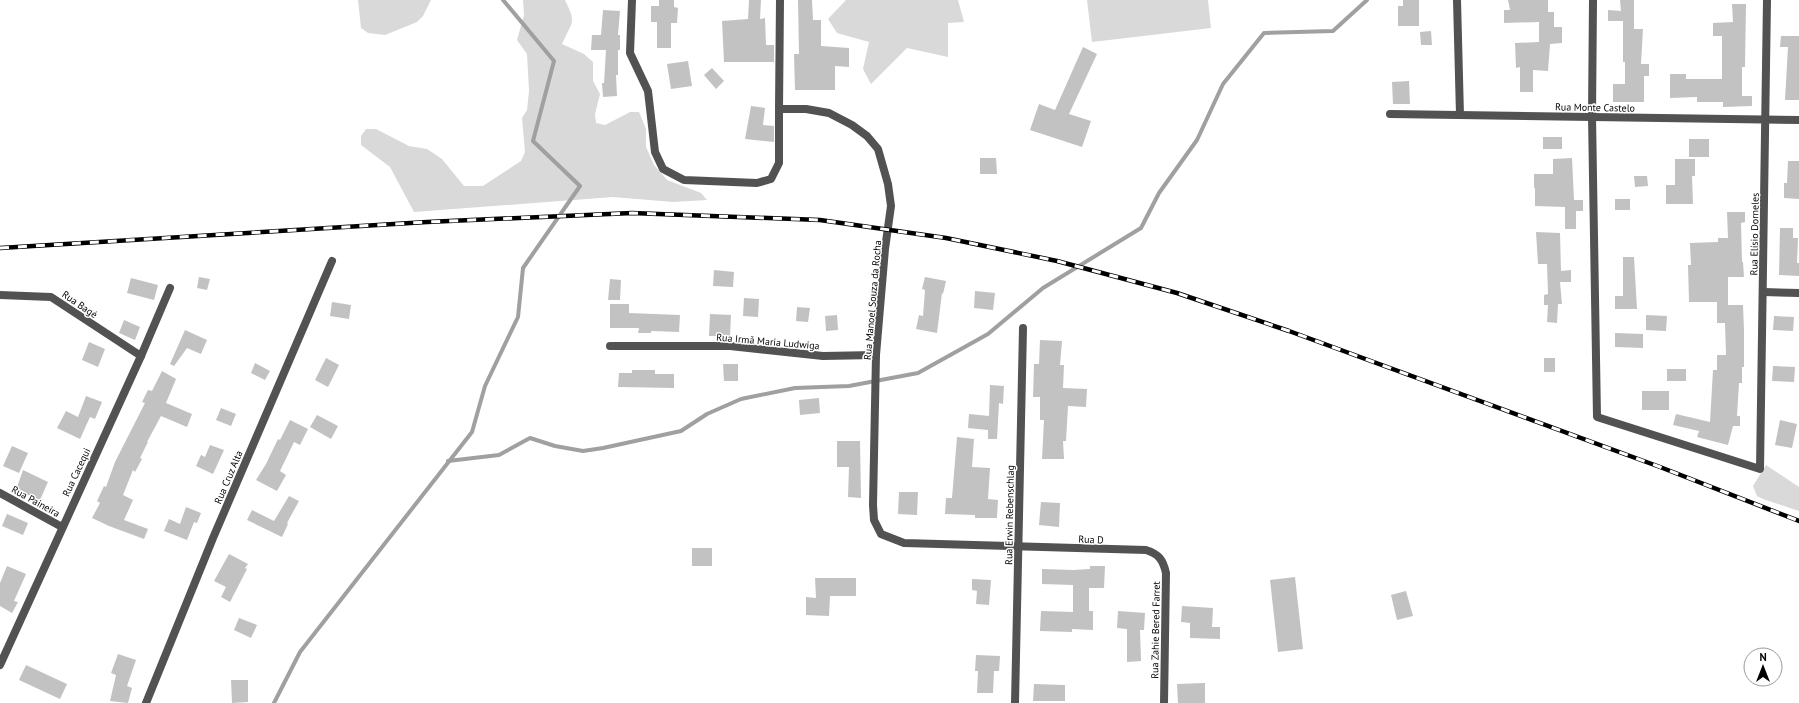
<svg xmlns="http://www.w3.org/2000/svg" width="1799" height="703" font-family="'PT Sans',sans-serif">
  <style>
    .green { fill: #d9d9d9 }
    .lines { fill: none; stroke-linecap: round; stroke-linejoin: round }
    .stream { stroke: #a0a0a0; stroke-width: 4 }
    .building { fill: #c2c2c2 }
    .street { stroke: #525252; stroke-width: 8 }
    .rail-casing { stroke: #000; stroke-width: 4.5 }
    .rail { stroke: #fff; stroke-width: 3; stroke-dasharray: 9; stroke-linecap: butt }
    .labels { text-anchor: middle; stroke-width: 3; stroke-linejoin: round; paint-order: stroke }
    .street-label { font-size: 10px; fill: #000; stroke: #fff }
  </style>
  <rect width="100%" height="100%" fill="#fff"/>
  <g class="green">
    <path d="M358,0H431L423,16L417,22L385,35L368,33L361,28Z"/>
    <path d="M523,0H565C577,24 572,21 562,44L584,54L593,62V81L600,94L595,114L596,123L605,125L630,112H639L646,129V147L654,165L667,180L701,193L707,200L673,202L613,197L414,212L390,167L361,145V136L366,129H376L409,146L427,149L442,159L464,186H483L521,161L525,152L522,118L527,110L529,91L527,54L517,40L524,15Z"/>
    <path d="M846,0H958L964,22L948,23V57L907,48L871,84L863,69L869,42L837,33L828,19Z"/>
    <path d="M1087,0H1208L1211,28L1092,42Z"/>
    <path d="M1766,465L1799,487V511L1763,499L1757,496L1753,486Z"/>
  </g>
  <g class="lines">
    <g class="stream">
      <path d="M448,461L499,455L530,438L555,446L583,451L603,448L681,431L707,414L741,399L795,388L849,386L918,373L988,334L1043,288L1141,228L1159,193L1197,140L1223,84L1264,33L1333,31L1367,0"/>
      <path d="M274,703L300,652L472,432L485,386L518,317L523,268L580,186L533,141L554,61L503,0"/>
    </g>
  </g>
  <g class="building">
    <path d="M659,0H674V7L678,8L677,23H671V48H657V22H651V6H659Z"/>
    <path d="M749,0H761L760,19L765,18L766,45H774V62H724L722,21L748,19Z"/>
    <path d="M798,0H812L813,20H821V46L849,48V67L835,66V90H795L794,54H799Z"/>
    <path d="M1403,0H1419V26H1398V6H1403Z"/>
    <path d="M1508,0H1548V12H1554V27H1562V43L1550,44L1548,71L1533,70V92H1520V67L1516,68L1515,43L1539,42V22L1504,23V10H1510Z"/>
    <path d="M1620,0H1634V29H1643L1641,64H1649V76H1644V102H1613V84H1625V62H1623V21H1608V10L1621,11Z"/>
    <path d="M1732,4H1746L1745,67H1742V96H1752V106L1723,107V102H1697V97L1670,98V74H1686V79H1722V36H1713V23L1733,22Z"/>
    <path d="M603,10L620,11L618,35H620V50H618V75H616L617,96L603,97L602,83H604L606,50H591L592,35H601Z"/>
    <path d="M1431,31L1432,45H1421L1420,32Z"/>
    <path d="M1781,36H1799V100H1785L1788,47H1780Z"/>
    <path d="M1083,47L1097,54L1069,114L1091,121L1082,147L1030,130L1039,104L1055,110Z"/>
    <path d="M688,61L692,86L671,89L667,64Z"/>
    <path d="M712,68L724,81L716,89L704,75Z"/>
    <path d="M1409,81L1410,104H1393L1392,82Z"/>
    <path d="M751,106L765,108L763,125L774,126V142L745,139Z"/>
    <rect x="1543" y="137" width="19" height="12"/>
    <rect x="1689" y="139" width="20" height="18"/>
    <path d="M980,158H996L997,174H980Z"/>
    <path d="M1572,158L1574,200H1583V211H1576V229H1565V207L1535,206V188H1534V174H1553V159Z"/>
    <path d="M1675,159H1695V176H1692L1693,204H1666V185H1675Z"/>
    <path d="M1788,161H1799V199L1784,198V183H1787Z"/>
    <path d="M1634,176H1647L1648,186L1635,187Z"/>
    <rect x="1615" y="199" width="15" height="11"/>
    <path d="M1727,212H1745V222L1741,223L1742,262H1743L1744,277H1728V305H1743L1744,331V367H1742V383H1739L1737,416H1740V426H1733L1728,445L1697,437L1699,431L1673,425L1676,414L1710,422L1713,370H1717V355H1726L1725,323H1717V302H1689L1688,265H1691L1690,243L1718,242V238H1728Z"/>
    <path d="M1780,228H1793V238H1798L1797,263H1799V276L1779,275Z"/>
    <path d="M1536,232L1560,233L1561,271L1571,270V282H1560L1562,304H1558L1557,323L1547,322L1548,305H1544V295L1548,294L1547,264H1538Z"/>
    <path d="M1623,257H1634L1637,309H1615V296H1623Z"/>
    <path d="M714,270L734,272L733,287L713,286Z"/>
    <path d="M199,277L210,279L207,290L197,288Z"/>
    <path d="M925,277L946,281L943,294L942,293L937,333L916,329L919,315L923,316L925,290L922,289Z"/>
    <path d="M131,278L158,285L154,300L127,293Z"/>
    <path d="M610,279L621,280L620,300H608Z"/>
    <path d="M975,291L995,293L993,310L974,308Z"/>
    <path d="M744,298L759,299L758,317L743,316Z"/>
    <path d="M332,302L351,305L349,319L330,316Z"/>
    <path d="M610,304H629V313L680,315L679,332L651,331V333H638L639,328H610Z"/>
    <path d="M797,307L810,308L808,322L796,321Z"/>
    <path d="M710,314L731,315L730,336H709Z"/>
    <path d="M837,315L838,330L826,331L825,316Z"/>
    <path d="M1646,315L1667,316L1666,331L1646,330Z"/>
    <path d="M1774,316L1794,317L1793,331L1773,330Z"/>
    <path d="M124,320L140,327L135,340L119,333Z"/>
    <path d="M185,330L207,340L201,354L187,348L174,366L170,364Z"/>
    <path d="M1615,333L1643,334V348L1615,347Z"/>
    <path d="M1040,340L1062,341L1060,365H1064L1063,388L1087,389L1086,407L1068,406L1066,441H1063L1064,459H1042L1044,420H1040V397H1033L1034,364H1039Z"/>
    <path d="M89,342L105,349L98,367L82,360Z"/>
    <path d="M326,358L339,365L328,387L315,380Z"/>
    <rect x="1544" y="358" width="11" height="14"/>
    <path d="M255,363L270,371L265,380L251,373Z"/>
    <path d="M723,364H738V381H724Z"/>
    <path d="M1773,366L1795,367L1794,382L1772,381Z"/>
    <rect x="1667" y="369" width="19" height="12"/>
    <path d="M632,370H655V374H674V388L618,387L619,373H632Z"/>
    <path d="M162,371L176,379L166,403L192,414L187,427L161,416L147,442H148L140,458L142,459L135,472L133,470L123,495L133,500L124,520L148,529L144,539L109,526L92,518L100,503L97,501L104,486L106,487L115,462L145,403L142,402L148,390L152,391Z"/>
    <path d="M990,385L1004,386L1003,404L999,403L997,439H988V430L968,428L969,414L989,416Z"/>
    <rect x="1642" y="391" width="27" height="19"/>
    <path d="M86,396L102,402L95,419L90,417L80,439L57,428L66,411L78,417Z"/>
    <path d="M819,398L820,413L800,415L799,400Z"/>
    <path d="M221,408L236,414L231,426L216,420Z"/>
    <path d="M317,415L338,426L331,439L310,427Z"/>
    <path d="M290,420L308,429L300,445L294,442L280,471L286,475L277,491L256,480L266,464L278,439L280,440Z"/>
    <path d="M1780,420L1797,424L1792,448L1775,445Z"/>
    <path d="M957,437L974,439L972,467L990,468L988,499L998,500L997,518H975V515L945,514L946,498H952Z"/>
    <path d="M837,441H860L861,498L848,497L849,467H837Z"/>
    <path d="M210,445L224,450L213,474L196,466L201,455L205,457Z"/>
    <path d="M12,446L28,453L19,473L3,466Z"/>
    <path d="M23,470L48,482L40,500L16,490Z"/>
    <path d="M899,492H918L917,515L898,514Z"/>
    <path d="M289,496L299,501L287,523L288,524L282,537L247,520L252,510L274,521Z"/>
    <path d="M1041,502L1060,503L1059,527L1039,525Z"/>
    <path d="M186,507L201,513L197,523L194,522L187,540L164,531L169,519L180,524Z"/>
    <path d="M7,514L28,523L23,535L2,526Z"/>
    <rect x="692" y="548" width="20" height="18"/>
    <path d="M229,554L248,564L245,568L247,569L230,602L221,597L226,587L214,581Z"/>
    <path d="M7,566L26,574L14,601L18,602L12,613L0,606V583Z"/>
    <path d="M1090,566H1105L1104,588H1089V611H1093V630L1072,629V632L1040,631L1041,611L1073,612V585L1042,584V569L1073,570L1090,569Z"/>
    <path d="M1295,577L1303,649L1278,652L1270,580Z"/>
    <path d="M815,578H856V596H830L829,616L806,615V597L816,598Z"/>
    <path d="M972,579L991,580L989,605L976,604L977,591L972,590Z"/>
    <path d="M1406,591L1413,616L1397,620L1391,595Z"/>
    <path d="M1182,606L1213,608L1212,627H1220V639L1190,638V623L1181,622Z"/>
    <path d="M1118,611L1145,613L1144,630H1140L1141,661L1127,662V629L1117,628Z"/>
    <path d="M239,618L257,625L251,638L234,630Z"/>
    <path d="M118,654L136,660L127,686L132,688L128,703L110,701L116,675L111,673Z"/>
    <path d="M976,655L1000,656L999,671H994L993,693H977L978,671H975Z"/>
    <path d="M26,665L67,684L60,699L19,680Z"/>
    <path d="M231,680H248V702L232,703Z"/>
    <path d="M1205,683V703H1178L1177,684Z"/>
    <path d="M1034,684L1065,685V701H1033Z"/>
  </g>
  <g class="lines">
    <g class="street">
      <path d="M632,0L630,53L648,91L655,152L663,169L684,180L757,183L771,179L779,163V109"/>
      <path d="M780,0L779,109H806L829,113L852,125L867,136L878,149L888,184L891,206L885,249L876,355L873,505L874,520L881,534L904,543L1146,550C1159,554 1163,560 1166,573L1164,703"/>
      <path d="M1457,0L1460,115"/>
      <path d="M1593,0L1592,116L1597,417L1760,469L1767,0"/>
      <path d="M1390,114L1799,120"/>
      <path d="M1763,292L1799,293"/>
      <path d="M0,295L51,297L141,356"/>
      <path d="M610,346H730L823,356L876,355"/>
      <path d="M0,493L62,527"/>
      <path d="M0,665L141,356L170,288"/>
      <path d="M146,703L213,538L332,261"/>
      <path d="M1015,703L1023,328"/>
    </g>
    <g class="rail-casing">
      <path id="rail" d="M0,248L427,222L632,213L820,220L946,238L1057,261L1177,293L1289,331L1660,467L1799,521"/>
    </g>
    <use href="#rail" class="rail"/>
  </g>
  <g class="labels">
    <g class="street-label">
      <text transform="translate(1595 107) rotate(1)" y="4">Rua Monte Castelo</text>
      <text transform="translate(1754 234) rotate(-89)" y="4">Rua Elísio Dorneles</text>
      <text transform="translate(872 300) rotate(-85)" y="4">Rua Manoel Souza da Rocha</text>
      <text transform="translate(80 304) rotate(34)" y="4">Rua Bagé</text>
      <text transform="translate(768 341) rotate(5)" y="4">Rua Irmã Maria Ludwiga</text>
      <text transform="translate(76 472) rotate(-65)" y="4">Rua Cacequi</text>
      <text transform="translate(228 477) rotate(-67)" y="4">Rua Cruz Alta</text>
      <text transform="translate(36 501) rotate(29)" y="4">Rua Paineira</text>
      <text transform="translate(1009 515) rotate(-89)" y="4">Rua Erwin Rebenschlag</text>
      <text transform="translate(1091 539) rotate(2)" y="4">Rua D</text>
      <text transform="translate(1155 630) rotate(-89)" y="4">Rua Zahie Bered Farret</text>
    </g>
  </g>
  <g transform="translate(1763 667)"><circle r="19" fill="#ffffff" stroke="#999999"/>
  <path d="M0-3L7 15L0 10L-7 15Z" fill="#000000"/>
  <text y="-6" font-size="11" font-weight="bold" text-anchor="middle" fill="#000000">N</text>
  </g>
</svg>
